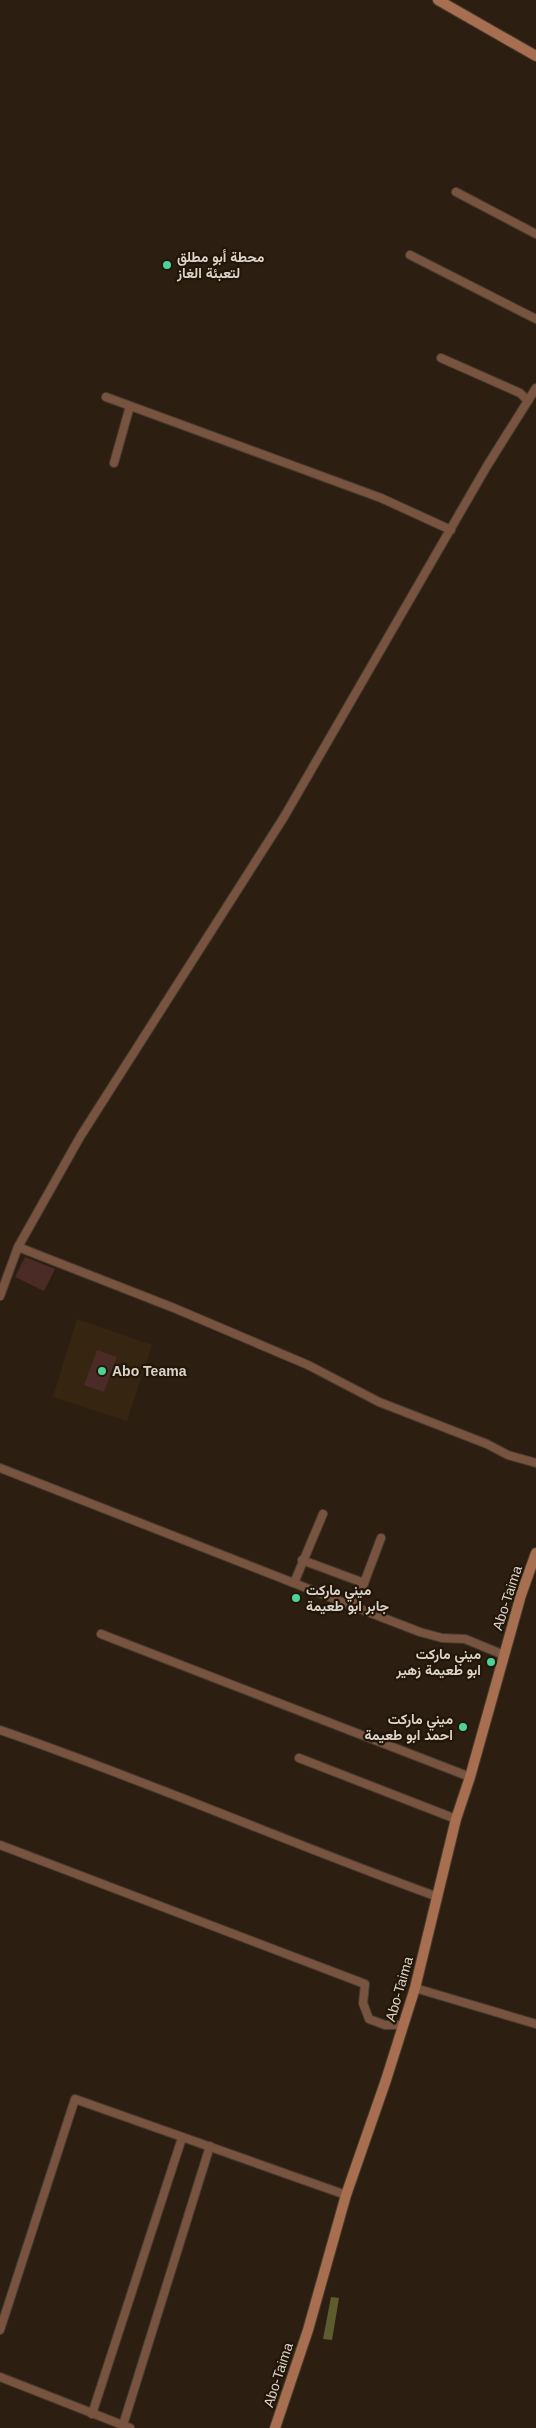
<svg xmlns="http://www.w3.org/2000/svg" width="536" height="2428" font-family="Arial,Vazirmatn,sans-serif">
  <style>
    .built { fill: #362511 }
    .green { fill: #4b2b25 }
    .water { fill: #5e5c2f }
    .lines { fill: none; stroke-linecap: round; stroke-linejoin: round }
    .street-casing { stroke: #483c2f; stroke-width: 10 }
    .secondary-casing { stroke: #483c2f; stroke-width: 12 }
    .street { stroke: #775340; stroke-width: 8 }
    .secondary { stroke: #a76f50; stroke-width: 10 }
    .poi-dot { fill: #4cd39b; stroke: #221608; stroke-width: 2 }
    .labels { text-anchor: middle; stroke-width: 4.5; stroke-linejoin: round; paint-order: stroke }
    .poi-label { font-size: 14px; font-weight: bold; fill: #dcd3ca; stroke: #221608; text-anchor: start }
    .street-label { font-size: 14px; fill: #dcd3ca; stroke: #221608 }
  </style>
  <rect width="100%" height="100%" fill="#2c1f11"/>
  <path class="built" d="M77,1319L152,1345L127,1421L53,1397Z"/>
  <g class="green">
    <path d="M25,1257L55,1269L44,1291L15,1277Z"/>
    <path d="M97,1350L117,1357L104,1392L84,1385Z"/>
  </g>
  <path class="water" d="M331,2297L339,2298L332,2340L323,2339Z"/>
  <g class="lines">
    <g class="street-casing">
      <g id="street">
        <path d="M456,192L536,234"/>
        <path d="M410,255L536,319"/>
        <path d="M441,358L520,393L528,401"/>
        <path d="M106,397L381,498L451,530"/>
        <path d="M114,463L130,406"/>
        <path d="M18,1247L174,1308L308,1365L379,1402L487,1444L508,1455L536,1463"/>
        <path d="M0,1296L18,1247L80,1137L284,817L487,466L536,388"/>
        <path d="M0,1468L355,1607"/>
        <path d="M381,1538L355,1607L420,1632L442,1638L465,1639L504,1655"/>
        <path d="M302,1560L364,1583"/>
        <path d="M294,1583L323,1514"/>
        <path d="M101,1634L470,1777"/>
        <path d="M0,1730C148,1781 291,1844 438,1897"/>
        <path d="M299,1758L456,1819"/>
        <path d="M0,1845L365,1984L363,2003L369,2019L385,2025H403"/>
        <path d="M415,1988L536,2024"/>
        <path d="M0,2330L75,2099L346,2195"/>
        <path d="M0,2377L130,2428"/>
        <path d="M92,2414L182,2138"/>
        <path d="M123,2425L210,2146"/>
      </g>
    </g>
    <g class="secondary-casing">
      <g id="secondary">
        <path d="M438,0L536,56"/>
        <path d="M275,2428L308,2330L346,2195L386,2080L415,1988L456,1819L470,1777L521,1595L536,1553"/>
      </g>
    </g>
    <use href="#street" class="street"/>
    <use href="#secondary" class="secondary"/>
  </g>
  <g class="poi-dot">
    <circle cx="167" cy="265" r="5"/>
    <circle cx="102" cy="1371" r="5"/>
    <circle cx="296" cy="1598" r="5"/>
    <circle cx="491" cy="1662" r="5"/>
    <circle cx="463" cy="1727" r="5"/>
  </g>
  <g class="labels">
    <g class="poi-label">
      <text x="177" y="262">محطة أبو مطلق<tspan x="177" dy="16">لتعبئة الغاز</tspan></text>
      <text x="112" y="1376">Abo Teama</text>
      <text x="306" y="1595">ميني ماركت<tspan x="306" dy="16">جابر ابو طعيمة</tspan></text>
      <text x="481" y="1659" text-anchor="end">ميني ماركت<tspan x="481" dy="16">ابو طعيمة زهير</tspan></text>
      <text x="453" y="1724" text-anchor="end">ميني ماركت<tspan x="453" dy="16">احمد ابو طعيمة</tspan></text>
    </g>
    <g class="street-label">
      <text transform="translate(507 1598) rotate(-72)" y="5">Abo-Taima</text>
      <text transform="translate(399 1989) rotate(-74)" y="5">Abo-Taima</text>
      <text transform="translate(278 2375) rotate(-72)" y="5">Abo-Taima</text>
    </g>
  </g>
</svg>
